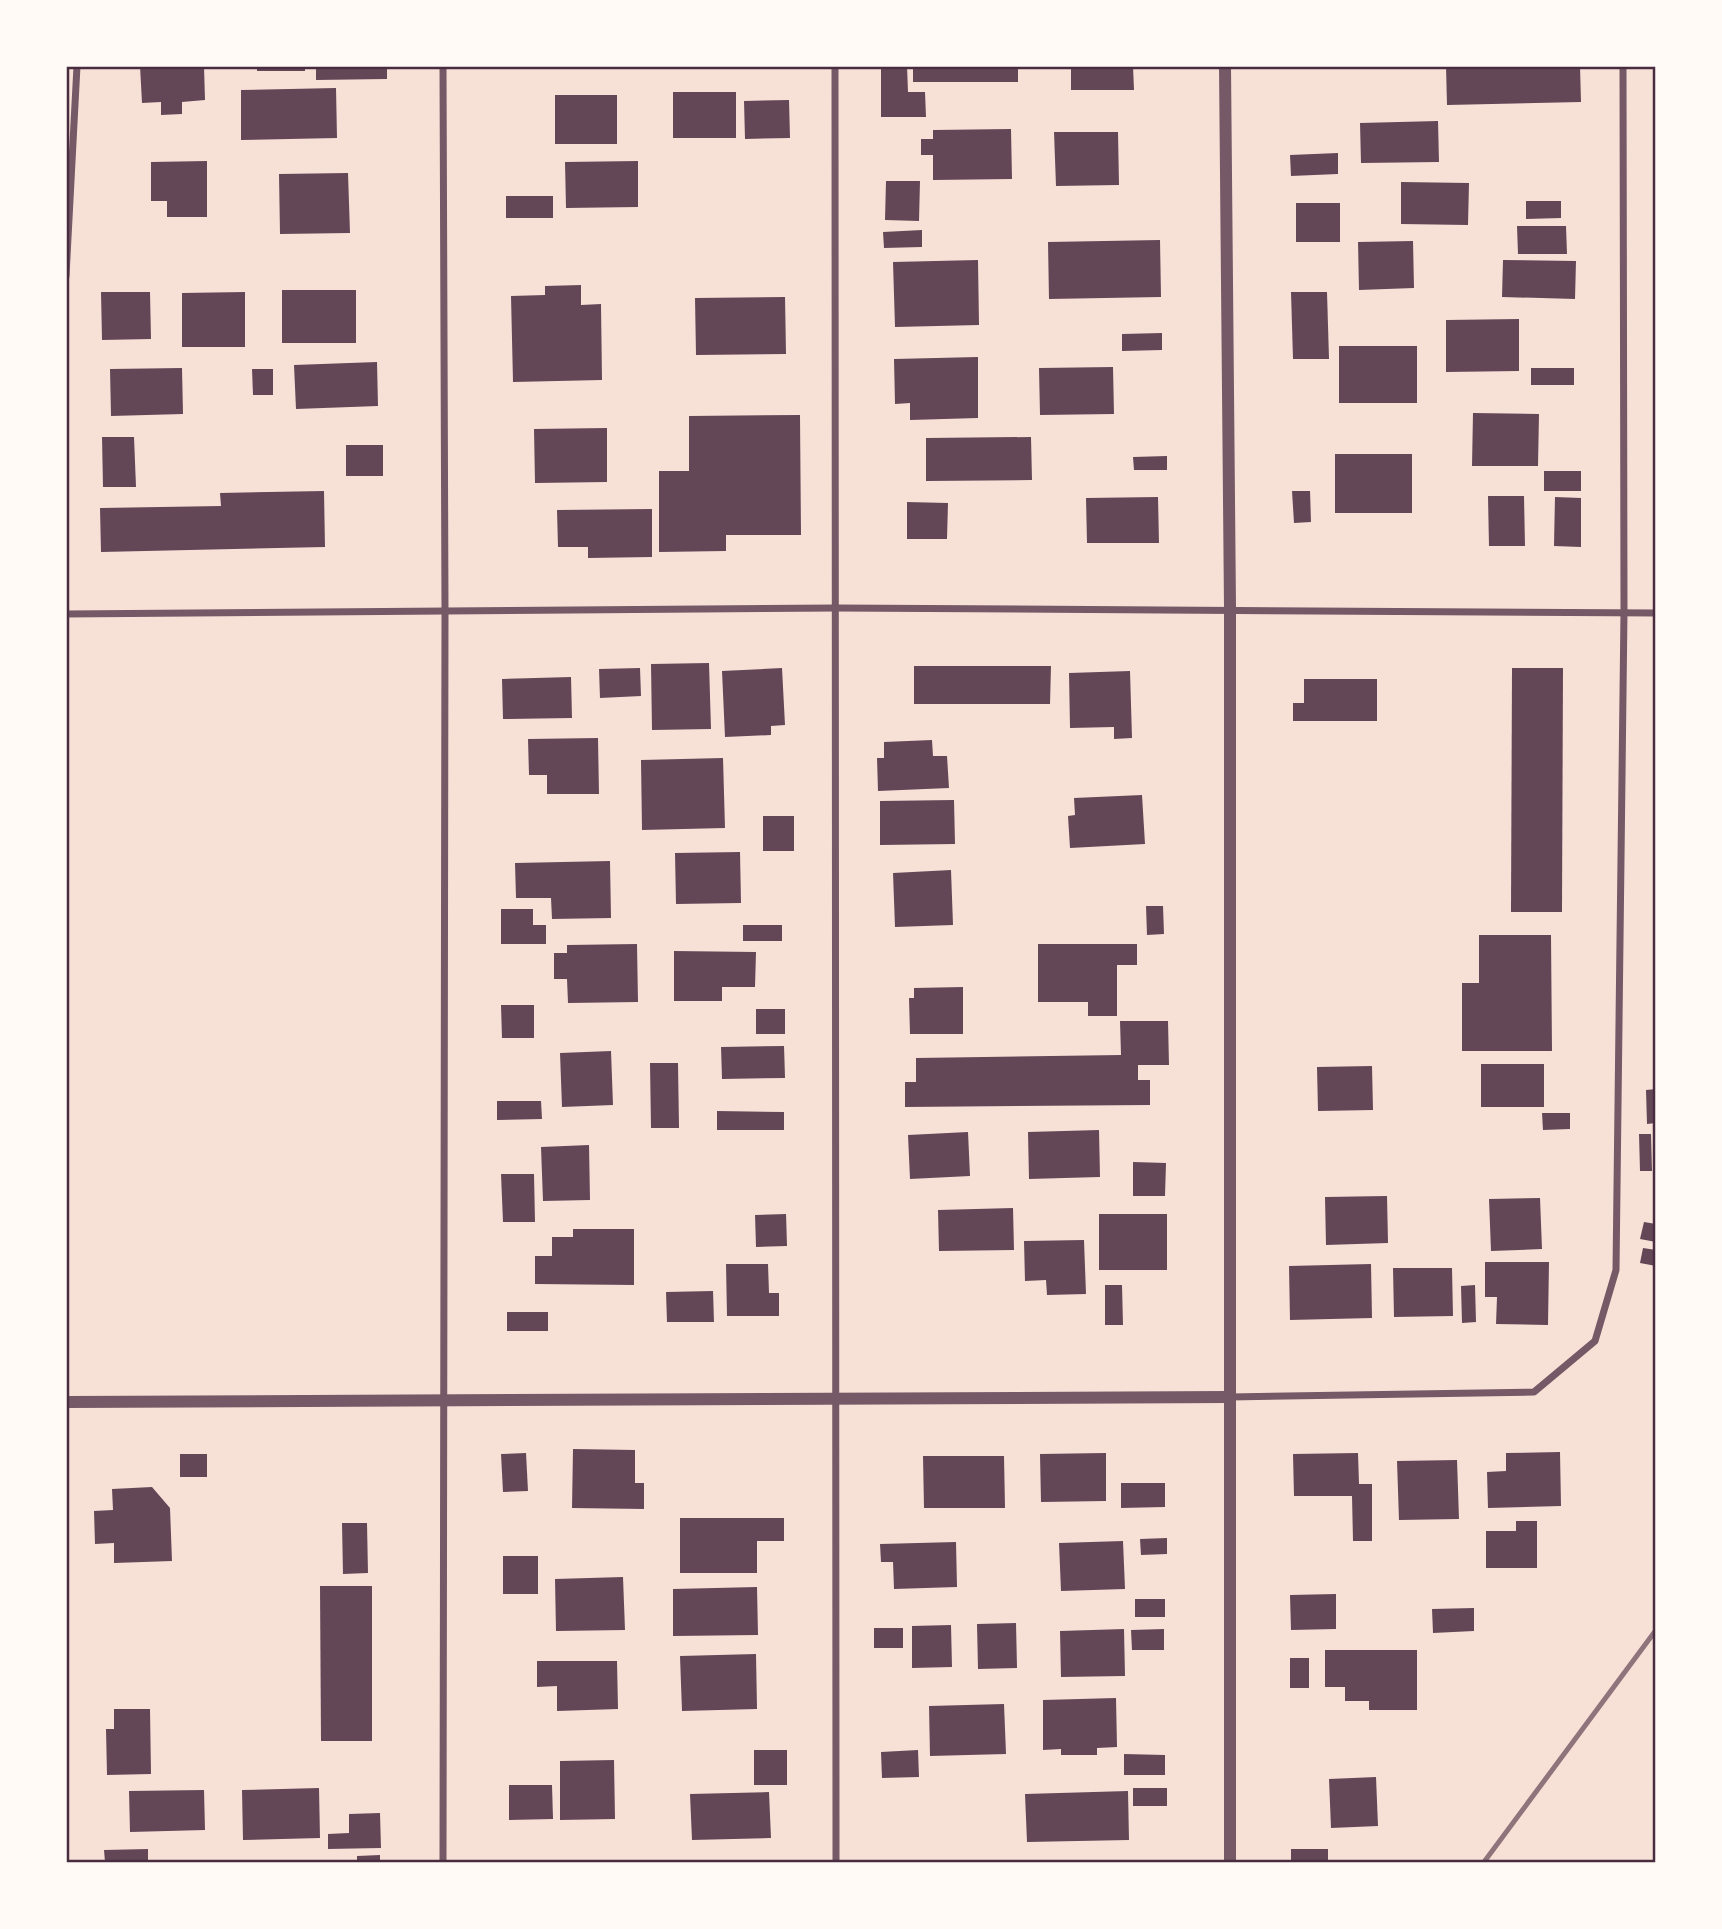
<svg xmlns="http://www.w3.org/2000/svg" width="1722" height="1929" font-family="'Fira Sans',sans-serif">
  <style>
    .building { fill: #644757 }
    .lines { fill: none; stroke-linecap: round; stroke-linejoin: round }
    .minor { stroke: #755966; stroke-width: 7 }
    .tertiary { stroke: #755966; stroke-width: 12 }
    .rail { stroke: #8f747c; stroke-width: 5 }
    .neatline { fill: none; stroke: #4a2c40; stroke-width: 2.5 }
  </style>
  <rect width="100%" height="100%" fill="#f7e1d7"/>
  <g class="building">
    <path d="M140,66H204L205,100L182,102V114L161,115V102L142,103Z"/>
    <rect x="257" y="66" width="48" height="5"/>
    <path d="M316,66H387V79L316,80Z"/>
    <path d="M881,66H907L908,92H925L926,117H881Z"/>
    <rect x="913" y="66" width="105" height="16"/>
    <path d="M1071,66H1133L1134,90H1071Z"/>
    <path d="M1446,66H1580L1581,102L1447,105Z"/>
    <path d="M336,88L337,138L241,140V90Z"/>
    <rect x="673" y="92" width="63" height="46"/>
    <rect x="555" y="95" width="62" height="49"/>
    <path d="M789,100L790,138L745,139L744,101Z"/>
    <path d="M1438,121L1439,162L1361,163L1360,123Z"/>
    <path d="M1011,129L1012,179L933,180V155H921V139H933V130Z"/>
    <path d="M1054,132H1118L1119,185L1056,186Z"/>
    <path d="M1338,153V174L1291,176L1290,155Z"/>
    <path d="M207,161V217H167V201H151V162Z"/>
    <path d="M638,161V207L566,208L565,162Z"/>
    <path d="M348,173L350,233L280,234L279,174Z"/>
    <path d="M886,181H920L919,221L885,220Z"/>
    <path d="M1401,182L1469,183L1468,225L1401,224Z"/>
    <rect x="506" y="196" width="47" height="22"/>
    <path d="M1526,201H1561V218L1526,219Z"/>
    <rect x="1296" y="203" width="44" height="39"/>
    <path d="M1517,226H1566L1567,254H1518Z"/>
    <path d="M922,230V247L884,248L883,232Z"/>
    <path d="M1160,240L1161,297L1049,299L1048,242Z"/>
    <path d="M1413,241L1414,288L1359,290L1358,242Z"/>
    <path d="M978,260L979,325L895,327L893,262Z"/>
    <path d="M1503,260L1576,261L1575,299L1502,297Z"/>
    <path d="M581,285V305L601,304L602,380L513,382L511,296L545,295V286Z"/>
    <rect x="282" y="290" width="74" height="53"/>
    <path d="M101,292H150L151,339L102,340Z"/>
    <path d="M245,292V347H182V293Z"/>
    <path d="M1291,292H1327L1329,359H1293Z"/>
    <path d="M785,297L786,354L696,355L695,298Z"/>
    <path d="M1519,319V371L1446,372V320Z"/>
    <path d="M1162,333V350L1122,351V334Z"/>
    <rect x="1339" y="346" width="78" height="57"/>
    <path d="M978,357V418L910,420V403L895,404L894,359Z"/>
    <path d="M377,362L378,406L296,409L294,365Z"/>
    <path d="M1113,367L1114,414L1040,415L1039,368Z"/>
    <path d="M182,368L183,414L111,416L110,369Z"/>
    <rect x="1531" y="368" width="43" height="17"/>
    <path d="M252,369H273V395H253Z"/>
    <path d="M1473,413L1539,414L1538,466H1472Z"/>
    <path d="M800,415L801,535H726V551L659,552V471H689V416Z"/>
    <path d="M607,428V482L535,483L534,429Z"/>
    <path d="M102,437H134L136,487H103Z"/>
    <path d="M1031,437L1032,480L926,481V438Z"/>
    <rect x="346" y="445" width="37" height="31"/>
    <rect x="1335" y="454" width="77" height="59"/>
    <path d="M1167,456V470H1134L1133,457Z"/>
    <rect x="1544" y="471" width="37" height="20"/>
    <path d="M324,491L325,547L101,552L100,508L221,506L220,493Z"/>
    <path d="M1292,491H1310L1311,522L1294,523Z"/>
    <path d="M1488,496H1524L1525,546H1489Z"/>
    <path d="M1158,497L1159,543H1087L1086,498Z"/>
    <path d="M1555,497L1581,498V547L1554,546Z"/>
    <path d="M907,502L948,503L947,539H907Z"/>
    <path d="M652,509V557L588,558V547H558L557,510Z"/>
    <path d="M709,663L711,729L652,730L651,664Z"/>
    <path d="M914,666H1051L1050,704H914Z"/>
    <path d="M640,668L641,696L600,698L599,669Z"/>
    <path d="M782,668L785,725L771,726V735L725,737L722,671Z"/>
    <path d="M1512,668H1563L1562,912H1511Z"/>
    <path d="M1130,671L1132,738L1114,739V727L1070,728L1069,673Z"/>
    <path d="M571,677L572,718L503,719L502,679Z"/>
    <path d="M1304,679H1377V721H1293V703H1304Z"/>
    <path d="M598,738L599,794H547V775H529L528,739Z"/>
    <path d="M932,740L933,756H947L949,788L878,791L877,758H884V742Z"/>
    <path d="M723,758L725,828L642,830L641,760Z"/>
    <path d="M1142,795L1145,844L1070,848L1068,816L1075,815L1074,798Z"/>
    <path d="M954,800L955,844L880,845V801Z"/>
    <rect x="763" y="816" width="31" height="35"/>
    <path d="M740,852L741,903L676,904L675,853Z"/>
    <path d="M610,861L611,918L552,919L551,898H516L515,863Z"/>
    <path d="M951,870L953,925L895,927L893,873Z"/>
    <path d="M1146,906H1163L1164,934L1147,935Z"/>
    <path d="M501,909H533V925H546V944H501Z"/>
    <rect x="743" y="925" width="39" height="16"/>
    <path d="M1479,935H1551L1552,1051H1462V983H1479Z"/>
    <path d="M637,944L638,1002L568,1003L567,979H554V953H567V945Z"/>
    <path d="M1038,944H1137V965H1117V1016H1088V1002H1038Z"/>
    <path d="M674,951L756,952L755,987H722V1001H674Z"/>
    <path d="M963,987V1034H910L909,998H914V988Z"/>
    <path d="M501,1005H534V1038H502Z"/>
    <rect x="756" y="1009" width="29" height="25"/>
    <path d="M1120,1021H1168L1169,1065H1138V1080H1150V1105L905,1107V1082H916V1058L1121,1055Z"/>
    <path d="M784,1046L785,1078L722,1079L721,1047Z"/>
    <path d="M611,1051L613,1105L562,1107L560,1053Z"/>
    <path d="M650,1063H678L679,1128H651Z"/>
    <rect x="1481" y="1064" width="63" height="43"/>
    <path d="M1372,1066L1373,1110L1318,1111L1317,1067Z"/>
    <path d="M1656,1089V1123L1647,1124L1646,1090Z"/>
    <path d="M497,1101H541L542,1119L497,1120Z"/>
    <path d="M717,1111L784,1112V1130H717Z"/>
    <path d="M1542,1113H1570V1129L1543,1130Z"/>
    <path d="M1099,1130L1100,1177L1029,1179L1028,1132Z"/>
    <path d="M968,1132L970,1176L910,1179L908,1135Z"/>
    <path d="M1639,1134H1651L1652,1171H1640Z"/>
    <path d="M589,1145L590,1200L543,1201L541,1147Z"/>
    <path d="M1133,1162L1166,1163L1165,1196H1133Z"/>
    <path d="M501,1174H534L535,1222H503Z"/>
    <path d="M1387,1196L1388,1243L1326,1245L1325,1197Z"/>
    <path d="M1540,1198L1542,1249L1491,1251L1489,1199Z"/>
    <path d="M1013,1208L1014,1250L939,1251L938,1210Z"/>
    <path d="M786,1214L787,1246L756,1247L755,1215Z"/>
    <rect x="1099" y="1214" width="68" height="56"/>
    <path d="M1644,1222L1656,1224V1242L1640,1239Z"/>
    <path d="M573,1229H634V1285L535,1284V1256H552V1237H573Z"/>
    <path d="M1084,1240L1086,1294L1047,1295L1046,1280L1025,1281L1024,1241Z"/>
    <path d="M1643,1248L1656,1250V1266L1640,1263Z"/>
    <path d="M1485,1262H1549L1548,1325L1496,1324L1497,1297H1485Z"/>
    <path d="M726,1264H768L769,1293H779V1316H727Z"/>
    <path d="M1371,1264L1372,1318L1290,1320L1289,1266Z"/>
    <path d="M1393,1268H1452L1453,1316L1394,1317Z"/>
    <path d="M1105,1285H1122L1123,1325H1105Z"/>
    <path d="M1475,1285L1476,1322L1462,1323L1461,1286Z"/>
    <path d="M713,1291L714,1322H667L666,1292Z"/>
    <rect x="507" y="1312" width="41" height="19"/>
    <path d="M573,1449L635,1450V1483H644V1509L572,1508Z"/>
    <path d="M1560,1452L1561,1506L1488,1508L1487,1472L1506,1471V1453Z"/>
    <path d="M526,1453L528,1491L503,1492L501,1454Z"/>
    <path d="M1106,1453V1501L1041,1502L1040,1454Z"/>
    <path d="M1358,1453L1359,1484H1372V1541H1353L1352,1496H1294L1293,1454Z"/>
    <rect x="180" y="1454" width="27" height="23"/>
    <path d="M923,1456H1004L1005,1508H924Z"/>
    <path d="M1457,1460L1459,1519L1399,1520L1397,1461Z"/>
    <path d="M1121,1483H1165V1507L1121,1508Z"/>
    <path d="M152,1487L170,1508L172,1561L114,1563V1543L95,1544L94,1511L113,1510L112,1489Z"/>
    <path d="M680,1518H784V1541H757V1573H680Z"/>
    <path d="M1516,1521H1537V1568H1486V1531H1516Z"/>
    <path d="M342,1523H367L368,1573L343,1574Z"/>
    <path d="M1167,1538V1554L1141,1555L1140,1539Z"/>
    <path d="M1123,1541L1125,1589L1061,1591L1059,1543Z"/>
    <path d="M956,1542L957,1587L894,1589L893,1562H881L880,1544Z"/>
    <rect x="503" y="1556" width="35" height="38"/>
    <path d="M623,1577L625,1630L556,1631L555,1579Z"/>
    <path d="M320,1586H372V1741H321Z"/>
    <path d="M757,1587L758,1635L673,1636V1589Z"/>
    <path d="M1336,1594V1629L1291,1630L1290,1595Z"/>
    <rect x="1135" y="1599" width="30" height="18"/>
    <path d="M1474,1608V1631L1433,1633L1432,1609Z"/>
    <path d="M1016,1623L1017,1668L978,1669L977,1624Z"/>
    <path d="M951,1625L952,1667L912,1668V1626Z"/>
    <rect x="874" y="1628" width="29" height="20"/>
    <path d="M1124,1629L1125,1676L1061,1677L1060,1631Z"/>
    <path d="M1164,1629V1650H1132L1131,1630Z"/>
    <path d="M1325,1650H1417V1710H1369V1701H1345V1687H1325Z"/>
    <path d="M756,1654L757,1709L682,1711L680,1656Z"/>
    <rect x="1290" y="1658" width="19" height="30"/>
    <path d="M537,1661H617L618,1709L557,1711V1686L537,1687Z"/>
    <path d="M1116,1698L1117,1747L1097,1748V1755H1061V1749L1043,1750V1700Z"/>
    <path d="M1004,1704L1006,1754L930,1756L929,1706Z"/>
    <path d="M114,1709H150L151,1774L107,1775L106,1729H114Z"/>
    <rect x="754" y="1750" width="33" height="35"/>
    <path d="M918,1750L919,1777L882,1778L881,1752Z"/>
    <path d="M1124,1754L1165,1755V1775H1124Z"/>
    <path d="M614,1760L615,1819L560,1820V1761Z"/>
    <path d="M1376,1777L1378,1826L1331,1828L1329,1779Z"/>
    <path d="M509,1785H552L553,1819L509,1820Z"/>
    <path d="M319,1788L320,1838L243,1840L242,1790Z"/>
    <rect x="1133" y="1788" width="34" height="18"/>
    <path d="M204,1790L205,1830L130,1832L129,1791Z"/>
    <path d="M1128,1791L1129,1840L1027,1842L1025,1794Z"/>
    <path d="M769,1792L771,1838L692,1840L690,1794Z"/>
    <path d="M380,1813L381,1848L328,1849V1834L349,1833V1814Z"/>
    <path d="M148,1849V1862H105L104,1850Z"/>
    <rect x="1291" y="1849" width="37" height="13"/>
    <path d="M380,1855V1862H357V1856Z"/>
  </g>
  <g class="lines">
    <g class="minor">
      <path d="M443,66L445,610L443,1862"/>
      <path d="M835,66L836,1862"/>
      <path d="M66,276L77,66"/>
      <path d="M66,614L836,608L1656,613"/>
      <path d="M1230,1397L1534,1392L1595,1341L1616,1270L1624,612L1623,66"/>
    </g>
    <g class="tertiary">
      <path d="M1225,66L1230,608V1862"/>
      <path d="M66,1402L1229,1397"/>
    </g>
    <path class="rail" d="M1484,1862L1656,1630"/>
  </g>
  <rect width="1722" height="1929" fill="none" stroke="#fffaf5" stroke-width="136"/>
  <rect x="68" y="68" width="1586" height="1793" class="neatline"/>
</svg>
